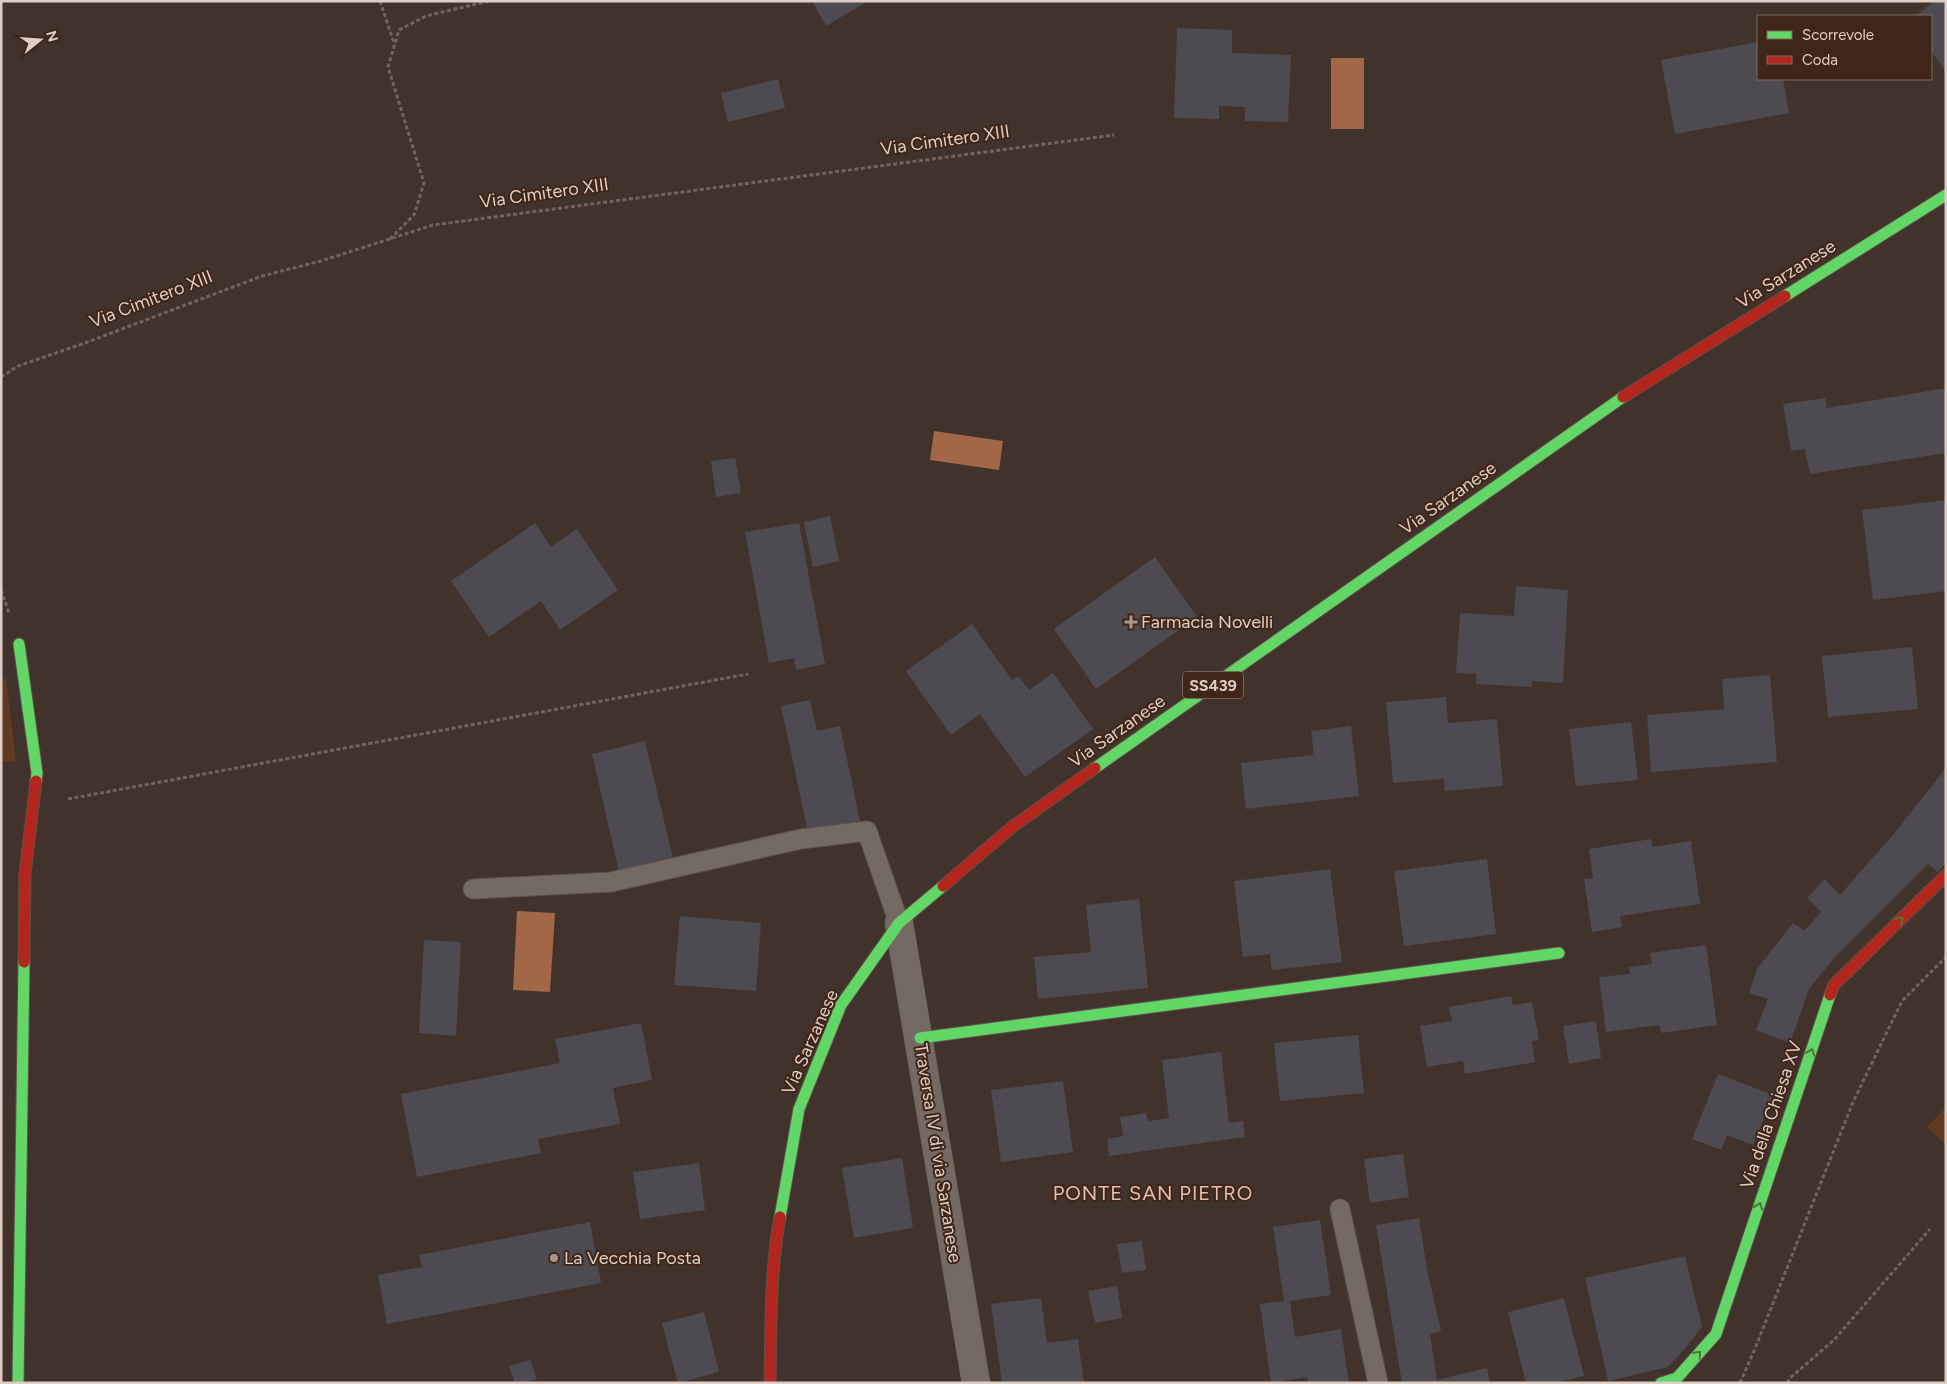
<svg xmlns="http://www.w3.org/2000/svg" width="1947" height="1384" font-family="Figtree,sans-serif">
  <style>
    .green { fill: #613a23 }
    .water { fill: #a16746 }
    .building { fill: #4e4a51 }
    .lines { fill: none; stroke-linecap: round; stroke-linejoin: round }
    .lane-casing { stroke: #5e524a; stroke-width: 21 }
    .street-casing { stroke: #5e524a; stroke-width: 29 }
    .fast-casing { stroke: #5e524a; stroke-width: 13 }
    .jam-casing { stroke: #5e524a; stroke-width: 13 }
    .path { stroke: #6f645f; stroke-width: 3; stroke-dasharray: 4 2.5; stroke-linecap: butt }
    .lane { stroke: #756963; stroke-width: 19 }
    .street { stroke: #756963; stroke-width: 28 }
    .fast { stroke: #63d668; stroke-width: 11 }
    .jam { stroke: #b3261e; stroke-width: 11 }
    .oneway { stroke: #50753c }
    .poi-dot { fill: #a8988f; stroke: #402618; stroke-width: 2 }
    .labels { text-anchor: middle; stroke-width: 4; stroke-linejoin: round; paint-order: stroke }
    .shield { fill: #402618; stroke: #af9c91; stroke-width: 1 }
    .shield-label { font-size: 16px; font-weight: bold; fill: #dfcec5 }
    .street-label { font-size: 18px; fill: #dfcec5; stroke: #402618 }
    .poi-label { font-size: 18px; fill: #dfcec5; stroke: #402618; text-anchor: start }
    .quarter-label { font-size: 20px; letter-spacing: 1px; fill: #e2c0af; stroke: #402618 }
  </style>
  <rect width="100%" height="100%" fill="#41332b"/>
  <g class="green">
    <path d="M1,679H6L16,761L1,762Z"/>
    <path d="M1946,1107V1145L1927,1127Z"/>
  </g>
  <g class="water">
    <rect x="1331" y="58" width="33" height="71"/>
    <path d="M934,431L1003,441L999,470L930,460Z"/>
    <path d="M517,911L555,913L550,992L513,990Z"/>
  </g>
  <g class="building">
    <path d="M812,1H868L826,26Z"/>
    <path d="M1935,1H1946V72L1931,51V16H1915Z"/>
    <path d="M1177,28L1232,30V53L1291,55L1288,122L1245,121V107L1219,106V119L1174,118Z"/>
    <path d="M1758,42V79H1783L1789,113L1675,134L1661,60Z"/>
    <path d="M778,79L785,108L728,122L721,93Z"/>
    <path d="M1946,388V453L1810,474L1805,449L1791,451L1783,404L1825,398L1827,408Z"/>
    <path d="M735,458L741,493L716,497L711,461Z"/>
    <path d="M1946,500V591L1873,600L1862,510Z"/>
    <path d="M830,516L839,561L813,567L804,522Z"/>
    <path d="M535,523L551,547L577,529L618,590L560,630L541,601L489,637L451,581Z"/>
    <path d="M799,523L825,664L796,670L794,658L769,663L745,532Z"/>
    <path d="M1155,557L1197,617L1096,689L1054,629Z"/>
    <path d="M1516,586L1568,590L1563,683L1532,681V687L1476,684L1477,674L1456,673L1460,613L1514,616Z"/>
    <path d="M972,624L1012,680L1018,676L1029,690L1053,673L1093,729L1025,777L980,714L951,735L906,671Z"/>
    <path d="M1912,647L1918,709L1828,717L1822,656Z"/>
    <path d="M1770,675L1777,762L1651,772L1647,715L1724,709L1722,679Z"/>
    <path d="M1446,697L1448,723L1497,719L1503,786L1445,791L1444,779L1393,783L1386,702Z"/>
    <path d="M810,700L817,731L840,726L860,821L808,832L781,706Z"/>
    <path d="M1631,722L1638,780L1576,786L1569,729Z"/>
    <path d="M1351,726L1359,796L1246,809L1241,763L1314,755L1311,731Z"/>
    <path d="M645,741L675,867L621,880L592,754Z"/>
    <path d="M1946,768V862L1938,872L1928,864L1834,958L1809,989L1790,1043L1756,1030L1768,999L1749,993L1757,969L1793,923L1804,931L1821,912L1807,898L1825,879L1840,895L1892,836Z"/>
    <path d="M1651,839L1652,847L1691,841L1700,904L1620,916L1622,927L1592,932L1584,879L1593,878L1589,849Z"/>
    <path d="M1487,859L1496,934L1404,946L1394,871Z"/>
    <path d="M1330,869L1342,962L1272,970L1270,954L1243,957L1234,881Z"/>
    <path d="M1139,899L1148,988L1038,999L1034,957L1091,952L1086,905Z"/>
    <path d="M680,916L761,923L756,991L674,985Z"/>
    <path d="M424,940L461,942L456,1036L419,1033Z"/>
    <path d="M1706,945L1717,1025L1662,1033L1659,1025L1606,1032L1599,977L1630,974L1629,967L1652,964L1650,953Z"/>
    <path d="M1511,996L1513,1005L1532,1002L1539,1040L1532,1041L1535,1062L1465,1074L1463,1061L1427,1067L1420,1026L1452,1021L1449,1007Z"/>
    <path d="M1596,1021L1601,1058L1569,1064L1563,1026Z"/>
    <path d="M641,1023L652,1080L613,1088L620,1124L538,1139L541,1153L417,1177L401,1094L560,1063L555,1039Z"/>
    <path d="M1358,1035L1364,1093L1280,1101L1274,1043Z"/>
    <path d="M1221,1052L1229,1123L1243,1121L1245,1137L1109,1156L1107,1139L1123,1136L1120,1117L1146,1113L1148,1121L1169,1118L1162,1060Z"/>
    <path d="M1718,1074L1773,1095L1753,1145L1727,1135L1721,1150L1692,1139Z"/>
    <path d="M1063,1081L1073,1152L1001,1162L991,1090Z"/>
    <path d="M1403,1154L1409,1197L1370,1203L1364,1159Z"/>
    <path d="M902,1158L913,1228L854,1238L842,1168Z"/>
    <path d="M699,1163L705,1210L640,1219L633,1172Z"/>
    <path d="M1419,1218L1427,1269L1441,1331L1430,1334L1437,1380L1487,1368L1490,1383H1402L1376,1225Z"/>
    <path d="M1320,1220L1331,1295L1290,1301L1295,1337L1341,1329L1349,1383H1308L1307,1377L1271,1383L1260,1304L1284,1301L1273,1227Z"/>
    <path d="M590,1222L601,1283L387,1324L378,1275L422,1267L419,1255Z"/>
    <path d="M1142,1241L1146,1270L1122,1273L1117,1244Z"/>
    <path d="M1685,1256L1702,1327L1681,1353L1668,1367L1608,1381L1585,1278Z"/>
    <path d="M1117,1286L1122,1318L1095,1323L1088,1291Z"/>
    <path d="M1041,1298L1047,1343L1078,1339L1084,1383H1002L991,1304Z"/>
    <path d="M1564,1298L1584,1376L1554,1383H1526L1508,1312Z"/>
    <path d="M704,1312L719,1372L678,1383L662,1323Z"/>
    <path d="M530,1360L537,1379L525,1383H515L509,1366Z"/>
  </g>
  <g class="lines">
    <g class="lane-casing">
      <g id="lane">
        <path d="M473,889L611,882L801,839L867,831L899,923"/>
        <path d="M1340,1209L1378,1383"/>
      </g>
    </g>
    <g class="street-casing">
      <path id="street" d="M899,923L976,1383"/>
    </g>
    <g class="fast-casing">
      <g id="fast">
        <path d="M1785,296L1946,195"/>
        <path d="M19,644L37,773L36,781"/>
        <path d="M1095,768L1623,397"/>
        <path d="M920,1038L1559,953"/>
        <path d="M780,1217L799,1109L841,1005L899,923L943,886"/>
        <path d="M18,1383L24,962"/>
        <path d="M1661,1383L1677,1378L1716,1334L1830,995"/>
      </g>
    </g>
    <g class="jam-casing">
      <g id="jam">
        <path d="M1623,397L1785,296"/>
        <path d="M943,886L1012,827L1095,768"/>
        <path d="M24,962L25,874L36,781"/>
        <path d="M1830,995L1834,985L1946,875"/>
        <path d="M770,1383C771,1328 770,1271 780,1217"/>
      </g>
    </g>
    <g class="path">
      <path d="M380,1L394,43"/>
      <path d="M390,239L414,215L424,183L388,67L399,30L426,16L489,1"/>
      <path d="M1,377L18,366L85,343L262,276L321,261L433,225L1114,135"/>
      <path d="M1,590L9,613"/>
      <path d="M68,799L748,674"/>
      <path d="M1740,1383L1756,1346L1853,1102L1902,1001L1946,957"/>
      <path d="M1787,1383L1790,1378L1834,1340L1930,1229"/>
    </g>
    <use href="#lane" class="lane"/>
    <use href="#street" class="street"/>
    <use href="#fast" class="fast"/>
    <use href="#jam" class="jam"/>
  </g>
  <defs><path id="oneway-chevron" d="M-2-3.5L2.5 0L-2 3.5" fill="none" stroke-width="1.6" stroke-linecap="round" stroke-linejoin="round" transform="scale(1.25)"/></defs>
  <g class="oneway">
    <use href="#oneway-chevron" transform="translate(1900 920) rotate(-45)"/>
    <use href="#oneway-chevron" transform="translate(1811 1052) rotate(-71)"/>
    <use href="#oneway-chevron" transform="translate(1759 1206) rotate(-71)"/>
    <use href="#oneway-chevron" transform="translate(1698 1354) rotate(-49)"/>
  </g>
  <g class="poi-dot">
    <path d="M1128.5 614.5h5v5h5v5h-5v5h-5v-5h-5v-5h5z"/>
    <circle cx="554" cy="1258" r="5"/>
  </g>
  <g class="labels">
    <rect class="shield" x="1183" y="671.5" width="60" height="27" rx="4"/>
    <g class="shield-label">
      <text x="1213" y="691">SS439</text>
    </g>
    <g class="street-label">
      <text transform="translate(945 140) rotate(-8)" y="6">Via Cimitero XIII</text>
      <text transform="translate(544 193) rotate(-8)" y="6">Via Cimitero XIII</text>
      <text transform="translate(1786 274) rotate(-32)" y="6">Via Sarzanese</text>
      <text transform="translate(151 299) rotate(-21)" y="6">Via Cimitero XIII</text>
      <text transform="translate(1448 498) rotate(-35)" y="6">Via Sarzanese</text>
      <text transform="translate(1117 731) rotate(-35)" y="6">Via Sarzanese</text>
      <text transform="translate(810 1042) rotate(-66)" y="6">Via Sarzanese</text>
      <text transform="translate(1771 1115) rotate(-71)" y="6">Via della Chiesa XV</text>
      <text transform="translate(938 1153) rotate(81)" y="6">Traversa IV di via Sarzanese</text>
    </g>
    <g class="poi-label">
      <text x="1141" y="628">Farmacia Novelli</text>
      <text x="564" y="1264">La Vecchia Posta</text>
    </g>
    <g class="quarter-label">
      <text x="1153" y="1200">PONTE SAN PIETRO</text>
    </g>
  </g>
  <rect width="1947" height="1384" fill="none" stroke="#dfcec5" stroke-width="5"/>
  <rect x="1757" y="15" width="175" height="65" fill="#402618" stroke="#80695d"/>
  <rect x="1767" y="31" width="25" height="8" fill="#63d668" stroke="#80695d"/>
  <text x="1802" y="40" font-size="15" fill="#dfcec5">Scorrevole</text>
  <rect x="1767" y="56" width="25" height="8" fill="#b3261e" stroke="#80695d"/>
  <text x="1802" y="65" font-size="15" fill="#dfcec5">Coda</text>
  <g transform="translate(40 40) rotate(73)" stroke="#402618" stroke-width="4" paint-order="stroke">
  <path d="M0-4L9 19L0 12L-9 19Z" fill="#dfcec5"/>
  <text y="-8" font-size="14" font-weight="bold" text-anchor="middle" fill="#dfcec5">N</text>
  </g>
</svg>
